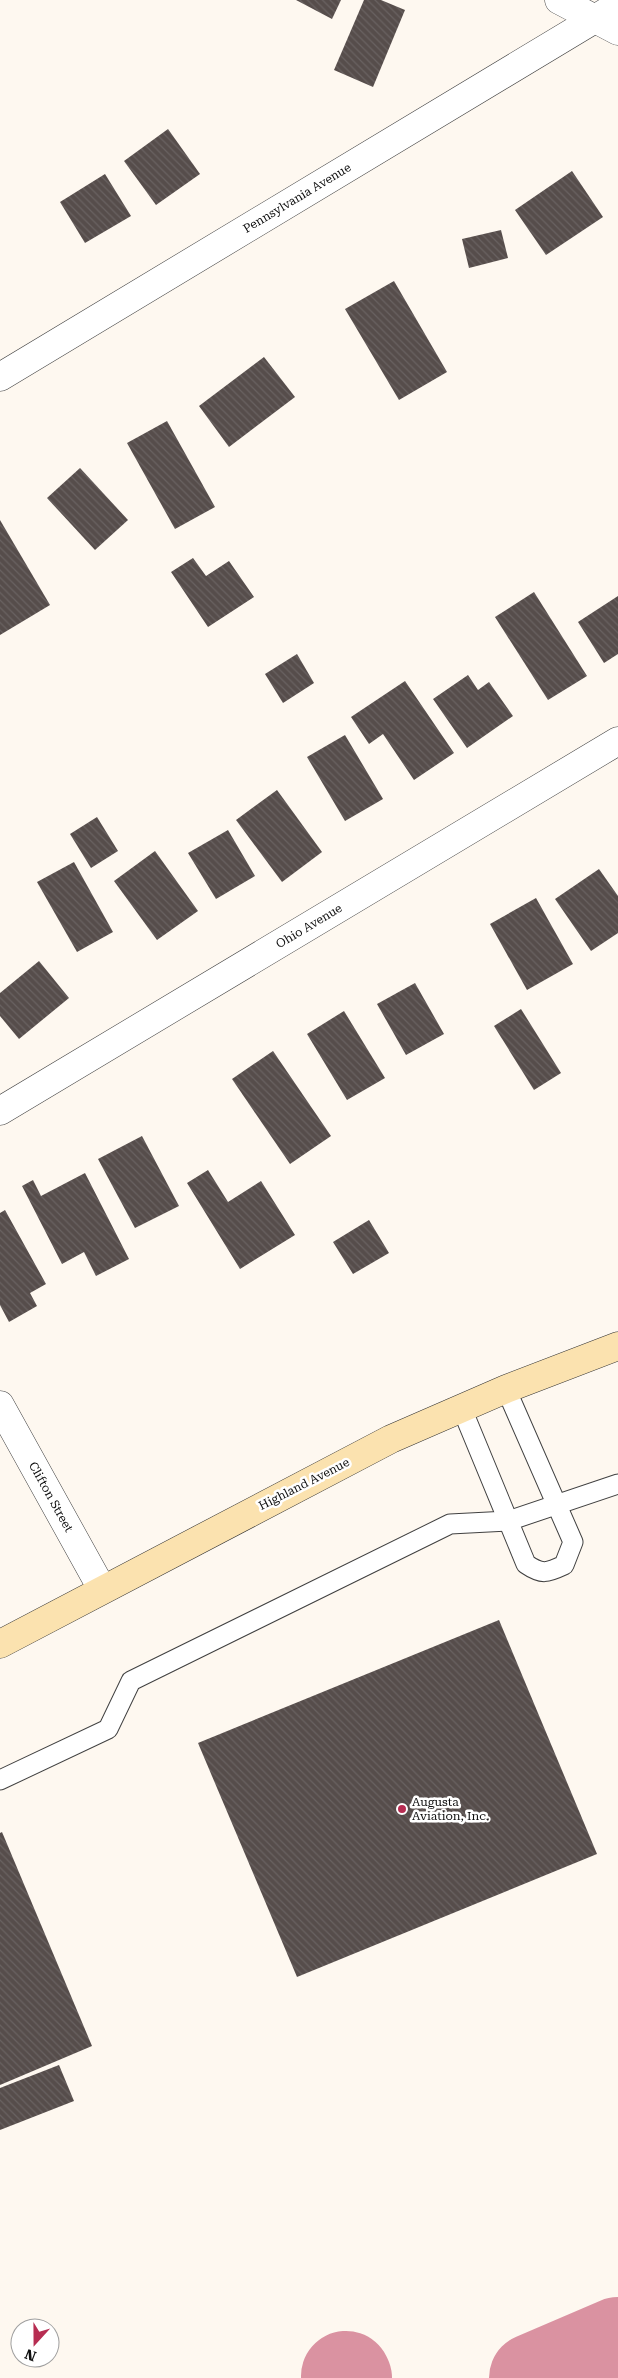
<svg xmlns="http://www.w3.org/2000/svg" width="618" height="2378" font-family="'Roboto Serif',serif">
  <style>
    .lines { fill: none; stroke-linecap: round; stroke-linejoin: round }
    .taxiway { stroke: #da92a1; stroke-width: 90 }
    .building { fill: url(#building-back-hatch) }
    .lane-casing { stroke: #414141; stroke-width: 21 }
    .street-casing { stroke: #414141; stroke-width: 29 }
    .secondary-casing { stroke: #303030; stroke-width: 29 }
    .lane { stroke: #fff; stroke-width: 19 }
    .street { stroke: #fff; stroke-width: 28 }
    .secondary { stroke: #fbe2af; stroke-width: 28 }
    .poi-dot { fill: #b72d52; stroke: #fff; stroke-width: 2 }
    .labels { text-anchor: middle; stroke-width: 5; stroke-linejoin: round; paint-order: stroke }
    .street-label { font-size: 12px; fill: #0e0e0e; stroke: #fff }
    .poi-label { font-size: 12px; fill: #0e0e0e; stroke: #fff; text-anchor: start }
  </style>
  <defs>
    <pattern id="building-back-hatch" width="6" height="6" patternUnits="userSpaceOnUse" patternTransform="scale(1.25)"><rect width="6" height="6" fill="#564d4b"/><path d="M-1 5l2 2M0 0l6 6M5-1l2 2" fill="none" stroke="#696261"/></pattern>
  </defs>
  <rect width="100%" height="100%" fill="#fef8f0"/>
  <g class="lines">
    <g class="taxiway">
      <path d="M346,2376L347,2378"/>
      <path d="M534,2378L618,2342"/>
    </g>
  </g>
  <g class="building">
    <path d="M296,0H341L332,19Z"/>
    <path d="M364,0H381L405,10L373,87L334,70Z"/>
    <path d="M168,129L200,174L156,205L124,161Z"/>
    <path d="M572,171L603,217L546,255L515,210Z"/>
    <path d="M105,174L131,216L85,243L60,202Z"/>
    <path d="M501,230L508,258L469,268L462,239Z"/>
    <path d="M394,281L447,372L399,400L345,309Z"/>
    <path d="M264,357L295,397L229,447L199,406Z"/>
    <path d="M167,421L215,507L175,529L127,443Z"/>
    <path d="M80,468L128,520L95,550L47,498Z"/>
    <path d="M0,520L50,605L0,635Z"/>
    <path d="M193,558L206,576L229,561L254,597L208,627L171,572Z"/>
    <path d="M534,592L587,676L548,700L495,617Z"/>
    <path d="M618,596V654L604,663L578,622Z"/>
    <path d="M297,654L314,683L283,703L265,674Z"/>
    <path d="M468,675L478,690L489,682L513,716L467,748L433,699Z"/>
    <path d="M405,681L454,753L414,780L383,734L369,744L351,717Z"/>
    <path d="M345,735L383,799L345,821L307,757Z"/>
    <path d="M277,790L322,852L282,882L236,820Z"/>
    <path d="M97,817L118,851L91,868L70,834Z"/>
    <path d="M228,830L255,876L216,899L188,853Z"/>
    <path d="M155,851L198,911L157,940L114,881Z"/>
    <path d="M74,862L113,932L77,952L37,882Z"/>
    <path d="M599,869L618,896V933L591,951L555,899Z"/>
    <path d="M536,898L573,964L527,990L490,924Z"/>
    <path d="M39,961L69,998L19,1039L0,1016V993Z"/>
    <path d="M415,983L444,1034L406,1055L377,1004Z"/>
    <path d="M521,1009L561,1073L534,1090L494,1026Z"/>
    <path d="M344,1011L385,1078L347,1100L307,1034Z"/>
    <path d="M273,1051L331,1136L290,1164L232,1079Z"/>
    <path d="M142,1136L179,1206L135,1228L98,1159Z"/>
    <path d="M208,1170L228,1202L261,1181L295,1235L240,1269L187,1183Z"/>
    <path d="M85,1173L129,1259L96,1276L84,1252L62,1264L22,1186L33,1180L41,1196Z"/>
    <path d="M5,1210L46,1284L30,1293L37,1306L9,1322L0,1305V1213Z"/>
    <path d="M369,1220L389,1253L353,1274L333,1242Z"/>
    <path d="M499,1620L597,1854L297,1977L198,1743Z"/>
    <path d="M2,1832L92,2046L0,2085V1833Z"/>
    <path d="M59,2065L74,2101L0,2130V2088Z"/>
  </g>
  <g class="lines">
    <g class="lane-casing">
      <g id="lane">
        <path d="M462,1409L526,1564C542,1575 547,1573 564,1565L573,1542L506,1389"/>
        <path d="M0,1780L108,1729L131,1681L450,1524L508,1521L618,1484"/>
      </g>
    </g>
    <g class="street-casing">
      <g id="street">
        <path d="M559,0L618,31"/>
        <path d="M0,377L618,5"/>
        <path d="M0,1111L618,741"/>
        <path d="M0,1405L102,1589"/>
      </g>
    </g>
    <g class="secondary-casing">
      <path id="secondary" d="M0,1644L391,1439L506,1389L618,1346"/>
    </g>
    <use href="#lane" class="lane"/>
    <use href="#street" class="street"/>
    <use href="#secondary" class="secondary"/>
  </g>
  <circle class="poi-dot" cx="402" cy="1809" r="5"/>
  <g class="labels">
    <g class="street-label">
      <text transform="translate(297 198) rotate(-31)" y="4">Pennsylvania Avenue</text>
      <text transform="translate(309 926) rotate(-31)" y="4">Ohio Avenue</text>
      <text transform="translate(304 1484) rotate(-27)" y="4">Highland Avenue</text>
      <text transform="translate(51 1497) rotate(61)" y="4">Clifton Street</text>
    </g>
    <g class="poi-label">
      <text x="412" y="1806">Augusta<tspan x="412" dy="14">Aviation, Inc.</tspan></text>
    </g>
  </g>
  <g transform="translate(35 2343) rotate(201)"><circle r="24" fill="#ffffff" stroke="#9f9f9f"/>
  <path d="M0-4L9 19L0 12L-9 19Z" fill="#b72d52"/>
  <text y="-8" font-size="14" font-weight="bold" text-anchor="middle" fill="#0e0e0e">N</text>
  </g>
</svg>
